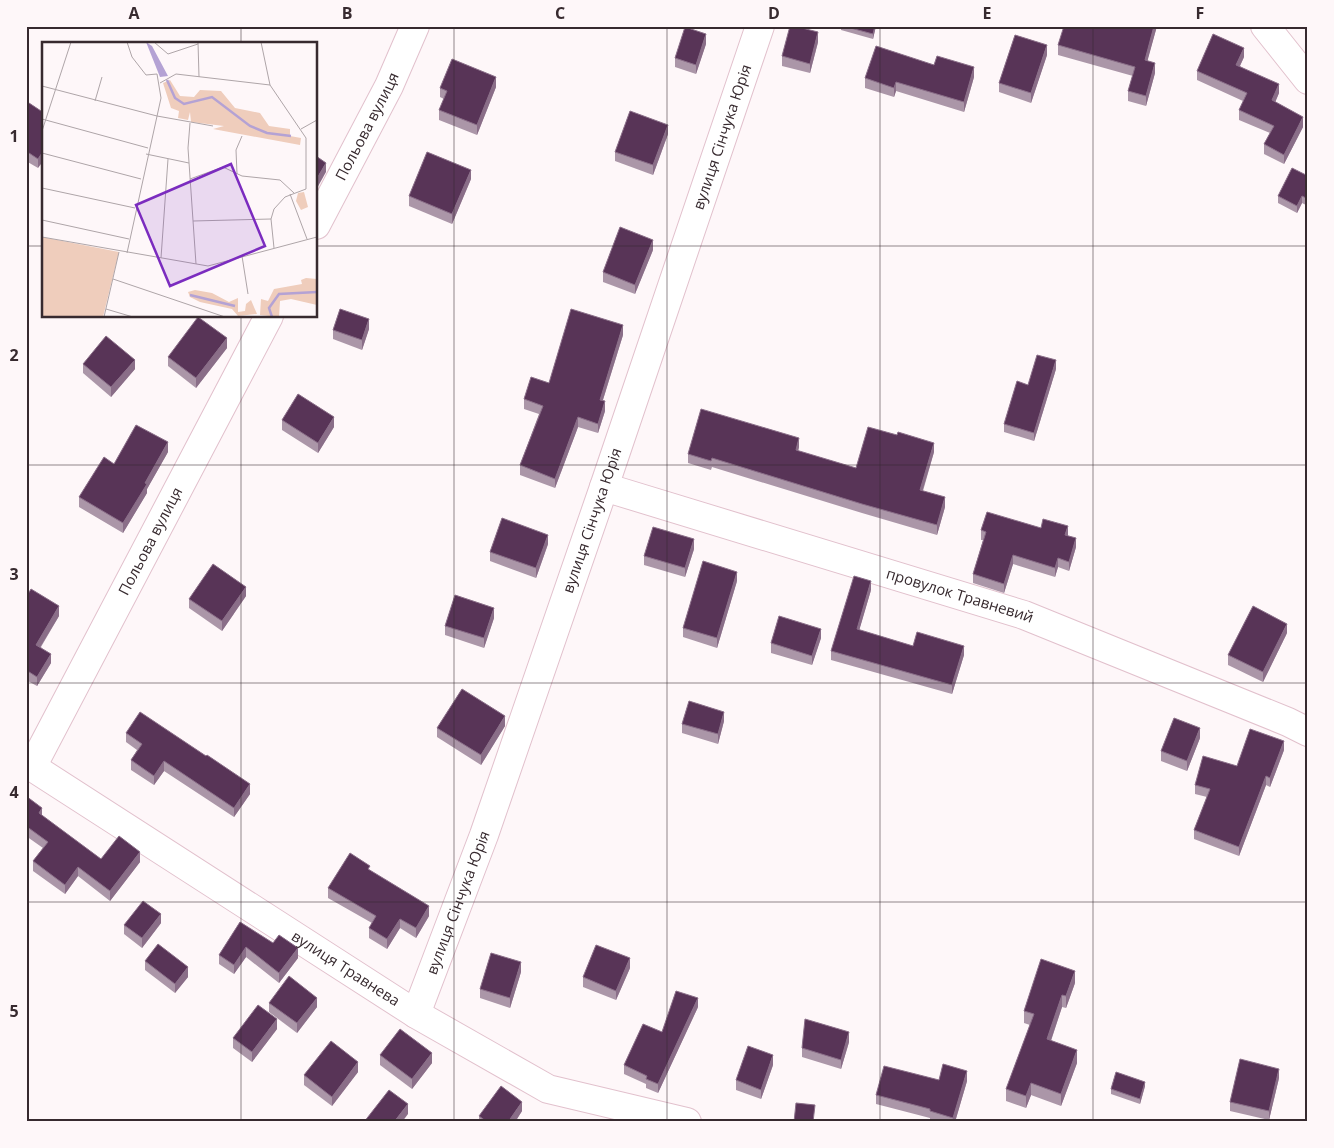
<svg xmlns="http://www.w3.org/2000/svg" width="1334" height="1148" font-family="'Open Sans',sans-serif">
  <style>
    .lines { fill: none; stroke-linecap: round; stroke-linejoin: round }
    .street-casing { stroke: #e2c1cd; stroke-width: 30 }
    .street { stroke: #fff; stroke-width: 28 }
    .wall { fill: #ab96a8 }
    .shaded-wall { fill: #8a6e88 }
    .building { fill: #583457; stroke: #8a6e88 }
    .grid { fill: none; stroke: #372a2f; stroke-width: 1; stroke-opacity: 0.55 }
    .labels { text-anchor: middle; stroke-width: 5; stroke-linejoin: round; paint-order: stroke }
    .street-label { font-size: 15px; fill: #372a2f; stroke: #fef7f9 }
    .inset-river { fill: none; stroke: #b4a2d4; stroke-width: 2.5 }
    .inset-road { fill: none; stroke: #aea5a8; stroke-width: 1 }
    .view { fill: #7b2cbf; fill-opacity: 0.15; stroke: #7b2cbf; stroke-width: 2.5 }
    .inset-edge { fill: none; stroke: #372a2f; stroke-width: 2.5 }
    .neatline { fill: none; stroke: #372a2f; stroke-width: 2 }
    .grid-label { font-size: 16px; text-anchor: middle; font-weight: bold; fill: #372a2f }
  </style>
  <rect width="100%" height="100%" fill="#fef7f9"/>
  <g class="lines">
    <g class="street-casing">
      <g id="street">
        <path d="M1265,26L1308,80"/>
        <path id="s1" d="M316,225L389,86L415,26"/>
        <path id="s2" d="M604,487L1024,615L1288,722L1308,732"/>
        <path id="s3" d="M26,763L416,1014L548,1089L687,1122"/>
        <path id="s4" d="M32,767L269,316"/>
        <path id="s5" d="M416,1014L484,835L604,487L760,26"/>
      </g>
    </g>
    <use href="#street" class="street"/>
  </g>
  <g class="wall">
    <path d="M841,26H876L873,39L841,30Z"/>
    <path d="M1157,26L1147,61L1155,73L1146,106L1128,101V91L1133,76L1058,55V45Z"/>
    <path d="M818,42L810,73L782,66V56Z"/>
    <path d="M706,44L696,74L675,67V58Z"/>
    <path d="M1047,55L1031,103L999,92V83Z"/>
    <path d="M1244,57L1240,66L1279,93L1275,102L1303,127L1284,164L1264,154V144L1270,133L1239,120V110L1243,101L1197,80V71Z"/>
    <path d="M934,65L974,77L964,112L896,91L894,97L865,88V78Z"/>
    <path d="M496,87L477,135L439,120V110L444,99L440,97V88Z"/>
    <path d="M26,101L44,113L38,168L26,161Z"/>
    <path d="M668,134L653,175L615,161V152Z"/>
    <path d="M1308,176V206L1302,203L1297,213L1278,203V196Z"/>
    <path d="M471,179L452,224L409,206V196Z"/>
    <path d="M653,250L635,294L603,282V272Z"/>
    <path d="M369,329L362,350L333,339V330Z"/>
    <path d="M623,335L603,400L605,411L598,433L578,427L555,488L520,475V465L539,414L524,409V399Z"/>
    <path d="M227,348L196,388L168,366V357Z"/>
    <path d="M83,364L135,369L111,397L83,373Z"/>
    <path d="M1056,369L1034,441L1004,432V424L1028,385Z"/>
    <path d="M282,420L334,427L318,453L282,430Z"/>
    <path d="M799,447L798,451L856,468L934,452L923,491L945,507L937,535L862,513L712,467L711,470L688,463V454Z"/>
    <path d="M168,452L147,489V493L123,533L79,507V497L114,464Z"/>
    <path d="M1041,528L1068,535V536L1076,547L1069,571L1058,567L1055,577L1013,564L1004,593L973,583V574L983,540H981V530Z"/>
    <path d="M548,544L536,578L490,561V552Z"/>
    <path d="M694,549L685,577L644,565V556Z"/>
    <path d="M737,581L717,648L683,637V628Z"/>
    <path d="M871,590L859,630L913,646L964,655L952,694L831,660V651Z"/>
    <path d="M246,596L222,631L189,608V599Z"/>
    <path d="M26,597L59,616L41,647L51,663L37,686L26,680Z"/>
    <path d="M494,618L484,648L445,635V626Z"/>
    <path d="M1287,633L1263,682L1228,665V655Z"/>
    <path d="M821,638L812,665L771,653V643Z"/>
    <path d="M724,721L718,744L682,733V724Z"/>
    <path d="M505,726L481,765L437,737V728Z"/>
    <path d="M126,733L250,794L234,817L164,771L154,785L131,770V760L137,750L126,742Z"/>
    <path d="M1200,738L1187,771L1161,761V751Z"/>
    <path d="M1284,750L1270,787L1266,785L1239,856L1194,839V830L1207,797L1195,794V785L1237,766Z"/>
    <path d="M26,796L42,816L101,859L140,862L110,901L78,876L65,894L33,871V861L43,848L26,836Z"/>
    <path d="M370,871L429,916L416,938L400,928L387,949L369,938V928L372,923L328,898V888Z"/>
    <path d="M240,922L273,943L298,958L279,983L246,957L234,974L219,964V955Z"/>
    <path d="M161,923L142,948L124,934V925Z"/>
    <path d="M145,961L188,977L175,993L145,970Z"/>
    <path d="M630,968L616,1000L583,987V977Z"/>
    <path d="M521,972L510,1008L480,998V989Z"/>
    <path d="M1075,983L1066,1008L1062,1007L1051,1041L1077,1063L1061,1106L1031,1095L1026,1108L1006,1101V1089L1030,1025L1024,1023V1011Z"/>
    <path d="M269,1003L317,1007L297,1033L269,1012Z"/>
    <path d="M698,1007L658,1093L646,1088V1084L624,1074V1065L662,1032Z"/>
    <path d="M277,1029L252,1062L233,1048V1038Z"/>
    <path d="M849,1042L841,1069L802,1057V1048Z"/>
    <path d="M380,1055L432,1063L412,1089L380,1065Z"/>
    <path d="M773,1065L761,1099L736,1090V1080Z"/>
    <path d="M358,1072L332,1106L304,1085V1075Z"/>
    <path d="M1279,1078L1269,1120L1230,1111V1102Z"/>
    <path d="M939,1080L967,1081L955,1122H934L930,1120V1118L876,1104V1095Z"/>
    <path d="M1145,1086L1140,1104L1111,1094V1089Z"/>
    <path d="M522,1111L515,1122H479V1116Z"/>
  </g>
  <g class="shaded-wall">
    <path d="M875,26H876L873,39V34Z"/>
    <path d="M1154,26H1157L1145,70V60Z"/>
    <path d="M818,32V42L810,73V64Z"/>
    <path d="M706,34V44L696,74V65Z"/>
    <path d="M1047,45V55L1031,103V93Z"/>
    <path d="M1244,48V57L1236,74V65Z"/>
    <path d="M1155,63V73L1146,106V96Z"/>
    <path d="M974,67V77L964,112V102Z"/>
    <path d="M496,77V87L477,135V125Z"/>
    <path d="M896,82V91L894,97V88Z"/>
    <path d="M1279,84V93L1272,110V100Z"/>
    <path d="M1303,117V127L1284,164V155Z"/>
    <path d="M668,125V134L653,175V165Z"/>
    <path d="M44,150V160L38,168V159Z"/>
    <path d="M326,163V172L316,190V180Z"/>
    <path d="M471,170V179L452,224V214Z"/>
    <path d="M1302,196V203L1297,213V206Z"/>
    <path d="M653,240V250L635,294V285Z"/>
    <path d="M369,319V329L362,350V340Z"/>
    <path d="M623,325V335L600,409V400Z"/>
    <path d="M227,338V348L196,388V378Z"/>
    <path d="M135,360V369L111,397V387Z"/>
    <path d="M1056,360V369L1034,441V433Z"/>
    <path d="M605,401V411L598,433V424Z"/>
    <path d="M334,417V427L318,453V443Z"/>
    <path d="M578,417V427L555,488V479Z"/>
    <path d="M799,438V447L796,459V450Z"/>
    <path d="M168,442V452L147,489V493L123,533V523Z"/>
    <path d="M934,443V452L920,499V490Z"/>
    <path d="M945,497V507L937,535V525Z"/>
    <path d="M1068,526V535L1065,545V535Z"/>
    <path d="M548,535V544L536,578V568Z"/>
    <path d="M1076,538V547L1069,571V562Z"/>
    <path d="M694,539V549L685,577V568Z"/>
    <path d="M1013,555V564L1004,593V584Z"/>
    <path d="M1058,558V567L1055,577V568Z"/>
    <path d="M737,572V581L717,648V638Z"/>
    <path d="M871,581V590L857,638V629Z"/>
    <path d="M246,587V596L222,631V621Z"/>
    <path d="M59,606V616L36,654V645Z"/>
    <path d="M494,608V618L484,648V638Z"/>
    <path d="M1287,624V633L1263,682V672Z"/>
    <path d="M821,629V638L812,665V656Z"/>
    <path d="M964,646V655L952,694V685Z"/>
    <path d="M51,654V663L37,686V677Z"/>
    <path d="M724,712V721L718,744V734Z"/>
    <path d="M505,716V726L481,765V755Z"/>
    <path d="M1200,728V738L1187,771V761Z"/>
    <path d="M1284,741V750L1270,787V778Z"/>
    <path d="M164,761V771L154,785V776Z"/>
    <path d="M1266,776V785L1239,856V847Z"/>
    <path d="M250,784V794L234,817V808Z"/>
    <path d="M42,808V817L39,813Z"/>
    <path d="M140,852V862L110,901V891Z"/>
    <path d="M78,867V876L65,894V885Z"/>
    <path d="M429,906V916L416,938V928Z"/>
    <path d="M161,914V923L142,948V938Z"/>
    <path d="M400,919V928L387,949V939Z"/>
    <path d="M246,947V957L234,974V965Z"/>
    <path d="M298,948V958L279,983V973Z"/>
    <path d="M630,958V968L616,1000V991Z"/>
    <path d="M521,962V972L510,1008V998Z"/>
    <path d="M188,967V977L175,993V984Z"/>
    <path d="M1075,971V983L1066,1008V996Z"/>
    <path d="M1062,995V1007L1047,1052V1039Z"/>
    <path d="M317,998V1007L297,1033V1023Z"/>
    <path d="M698,998V1007L658,1093V1084Z"/>
    <path d="M277,1019V1029L252,1062V1052Z"/>
    <path d="M849,1032V1042L841,1069V1060Z"/>
    <path d="M1077,1050V1063L1061,1106V1094Z"/>
    <path d="M432,1053V1063L412,1089V1079Z"/>
    <path d="M773,1055V1065L761,1099V1090Z"/>
    <path d="M358,1062V1072L332,1106V1097Z"/>
    <path d="M1279,1069V1078L1269,1120V1111Z"/>
    <path d="M967,1071V1081L955,1122H953V1118Z"/>
    <path d="M1145,1082V1086L1140,1104V1099Z"/>
    <path d="M1031,1083V1095L1026,1108V1096Z"/>
    <path d="M522,1102V1111L515,1122H508Z"/>
    <path d="M408,1104V1114L402,1122H394Z"/>
  </g>
  <g class="building">
    <path d="M790,26H794L818,32L810,64L782,56Z"/>
    <path d="M843,26H875L873,34Z"/>
    <path d="M1064,26H1154L1145,60L1155,63L1146,96L1128,91L1135,67L1058,45Z"/>
    <path d="M685,27L706,34L696,65L675,58Z"/>
    <path d="M1213,34L1244,48L1236,65L1279,84L1272,100L1303,117L1284,155L1264,144L1274,126L1239,110L1247,93L1197,71Z"/>
    <path d="M1015,35L1047,45L1031,93L999,83Z"/>
    <path d="M876,46L934,65L937,56L974,67L964,102L896,82L894,88L865,78Z"/>
    <path d="M452,59L496,77L477,125L439,110L447,91L440,88Z"/>
    <path d="M26,101L44,113V150L38,159L26,151Z"/>
    <path d="M630,111L668,125L653,165L615,152Z"/>
    <path d="M427,152L471,170L452,214L409,196Z"/>
    <path d="M316,156L326,163L316,180Z"/>
    <path d="M1292,168L1308,176V199L1302,196L1297,206L1278,196Z"/>
    <path d="M620,227L653,240L635,285L603,272Z"/>
    <path d="M340,309L369,319L362,340L333,330Z"/>
    <path d="M571,309L623,325L600,400L605,401L598,424L578,417L555,479L520,465L543,406L524,399L531,377L549,383Z"/>
    <path d="M198,317L227,338L196,378L168,357Z"/>
    <path d="M106,336L135,360L111,387L83,364Z"/>
    <path d="M1037,355L1056,360L1034,433L1004,424L1017,381L1028,385Z"/>
    <path d="M298,394L334,417L318,443L282,420Z"/>
    <path d="M701,409L799,438L796,450L856,468L868,427L897,435L898,432L934,443L920,490L945,497L937,525L862,504L712,458L711,461L688,454Z"/>
    <path d="M136,425L168,442L145,483L147,484L123,523L79,497L104,457L114,464Z"/>
    <path d="M987,512L1041,528L1043,519L1068,526L1065,535L1076,538L1069,562L1058,558L1055,568L1013,555L1004,584L973,574L986,532L981,530Z"/>
    <path d="M502,518L548,535L536,568L490,552Z"/>
    <path d="M653,527L694,539L685,568L644,556Z"/>
    <path d="M703,561L737,572L717,638L683,628Z"/>
    <path d="M213,564L246,587L222,621L189,599Z"/>
    <path d="M854,576L871,581L857,629L913,646L917,632L964,646L952,685L831,651Z"/>
    <path d="M31,589L59,606L36,645L51,654L37,677L26,670V597Z"/>
    <path d="M455,595L494,608L484,638L445,626Z"/>
    <path d="M1253,606L1287,624L1263,672L1228,655Z"/>
    <path d="M779,616L821,629L812,656L771,643Z"/>
    <path d="M462,689L505,716L481,755L437,728Z"/>
    <path d="M689,701L724,712L718,734L682,724Z"/>
    <path d="M140,712L206,756L207,755L250,784L234,808L164,761L154,776L131,760L142,744L126,733Z"/>
    <path d="M1174,718L1200,728L1187,761L1161,751Z"/>
    <path d="M1250,729L1284,741L1270,778L1266,776L1239,847L1194,830L1210,789L1195,785L1203,756L1237,766Z"/>
    <path d="M26,796L42,808L39,813L101,859L119,836L140,852L110,891L78,867L65,885L33,861L48,842L26,826Z"/>
    <path d="M350,853L370,866L368,869L429,906L416,928L400,919L387,939L369,928L376,916L328,888Z"/>
    <path d="M143,901L161,914L142,938L124,925Z"/>
    <path d="M240,922L273,943L279,935L298,948L279,973L246,947L234,965L219,955Z"/>
    <path d="M158,944L188,967L175,984L145,961Z"/>
    <path d="M596,945L630,958L616,991L583,977Z"/>
    <path d="M491,953L521,962L510,998L480,989Z"/>
    <path d="M1041,959L1075,971L1066,996L1062,995L1047,1039L1077,1050L1061,1094L1031,1083L1026,1096L1006,1089L1034,1014L1024,1011Z"/>
    <path d="M289,976L317,998L297,1023L269,1003Z"/>
    <path d="M676,991L698,998L658,1084L646,1079L647,1076L624,1065L643,1024L662,1032Z"/>
    <path d="M258,1005L277,1019L252,1052L233,1038Z"/>
    <path d="M805,1019L849,1032L841,1060L802,1048Z"/>
    <path d="M400,1029L432,1053L412,1079L380,1055Z"/>
    <path d="M331,1041L358,1062L332,1097L304,1075Z"/>
    <path d="M748,1046L773,1055L761,1090L736,1080Z"/>
    <path d="M1240,1059L1279,1069L1269,1111L1230,1102Z"/>
    <path d="M943,1064L967,1071L953,1118L930,1111V1109L876,1095L884,1066L939,1080Z"/>
    <path d="M1116,1072L1145,1082L1140,1099L1111,1089Z"/>
    <path d="M501,1086L522,1102L508,1122H487L479,1116Z"/>
    <path d="M389,1090L408,1104L394,1122H364Z"/>
    <path d="M796,1103L815,1105L813,1122H794Z"/>
  </g>
  <path class="grid" d="M241,26V44M454,26V1122M667,26V1122M880,26V1122M1093,26V1122M26,246H44M316,246H1308M241,316V1122M26,465H1308M26,683H1308M26,902H1308"/>
  <g class="labels">
    <g class="street-label">
      <text dy="5" stroke="none"><textPath href="#s1" startOffset="111">Польова вулиця</textPath></text>
      <text dy="5" stroke="none"><textPath href="#s5" startOffset="929">вулиця Сінчука Юрія</textPath></text>
      <text dy="5" stroke="none"><textPath href="#s5" startOffset="524">вулиця Сінчука Юрія</textPath></text>
      <text dy="5" stroke="none"><textPath href="#s4" startOffset="255">Польова вулиця</textPath></text>
      <text dy="5" stroke="none"><textPath href="#s2" startOffset="372">провулок Травневий</textPath></text>
      <text dy="5" stroke="none"><textPath href="#s5" startOffset="119">вулиця Сінчука Юрія</textPath></text>
      <text dy="5" stroke="none"><textPath href="#s3" startOffset="380">вулиця Травнева</textPath></text>
    </g>
  </g>
  <g transform="translate(42 42)">
    <rect width="275" height="275" fill="#fef7f9"/>
    <path d="M128,38L138,54L152,55L158,48L179,49L193,66L218,71L227,84L248,87V94L259,96L258,103L171,87L182,84L149,80L148,70L146,78L136,76L137,69L129,66L121,41ZM262,150L266,165L259,168L254,159L256,151ZM0,195L77,210L61,275H0ZM264,236L275,237V263L249,257L238,259L237,275L218,273L219,257L226,259L232,247L260,242L259,238ZM153,248L170,251L187,260L196,256V270L203,269L204,262L209,258L215,272L196,274L190,267L158,260L148,255L146,250Z" fill="#efcdbc"/>
    <path d="M104,0L110,4L126,34L118,35Z" fill="#b4a2d4"/>
    <path class="inset-river" d="M125,38L133,56L142,62L170,55L208,84L225,91L249,94M148,253L193,264M230,275L227,266L237,252L275,250"/>
    <path class="inset-road" d="M112,0L126,12L156,2M156,0L157,35M219,0L228,43L264,96V147M118,41L134,32L228,43M0,44L115,74L171,84M53,59L60,35M0,77L106,106M148,81L146,106L154,222M259,87L275,78M0,89L29,0M0,111L99,137M104,112L147,121M195,132L194,108L200,94M148,137L181,125L200,134L238,138L252,151M0,146L93,166M248,152L265,197M0,178L87,197M151,179L229,177M0,195L166,224L275,195M232,206L229,177L232,167L243,155L264,147M85,211L119,56L115,32L104,33L90,15L85,0M200,214L206,252M119,216L126,117M71,237L183,275M64,267L91,275M62,275L77,210"/>
    <path class="view" d="M189,122L223,204L128,244L94,163Z"/>
    <rect width="275" height="275" class="inset-edge"/>
  </g>
  <rect width="1334" height="1148" fill="none" stroke="#fef7f9" stroke-width="55"/>
  <rect x="28" y="28" width="1278" height="1092" class="neatline"/>
  <g class="grid-label">
    <text x="134" y="19">A</text>
    <text x="347" y="19">B</text>
    <text x="560" y="19">C</text>
    <text x="774" y="19">D</text>
    <text x="987" y="19">E</text>
    <text x="1200" y="19">F</text>
    <text x="14" y="142">1</text>
    <text x="14" y="361">2</text>
    <text x="14" y="580">3</text>
    <text x="14" y="798">4</text>
    <text x="14" y="1017">5</text>
  </g>
</svg>
